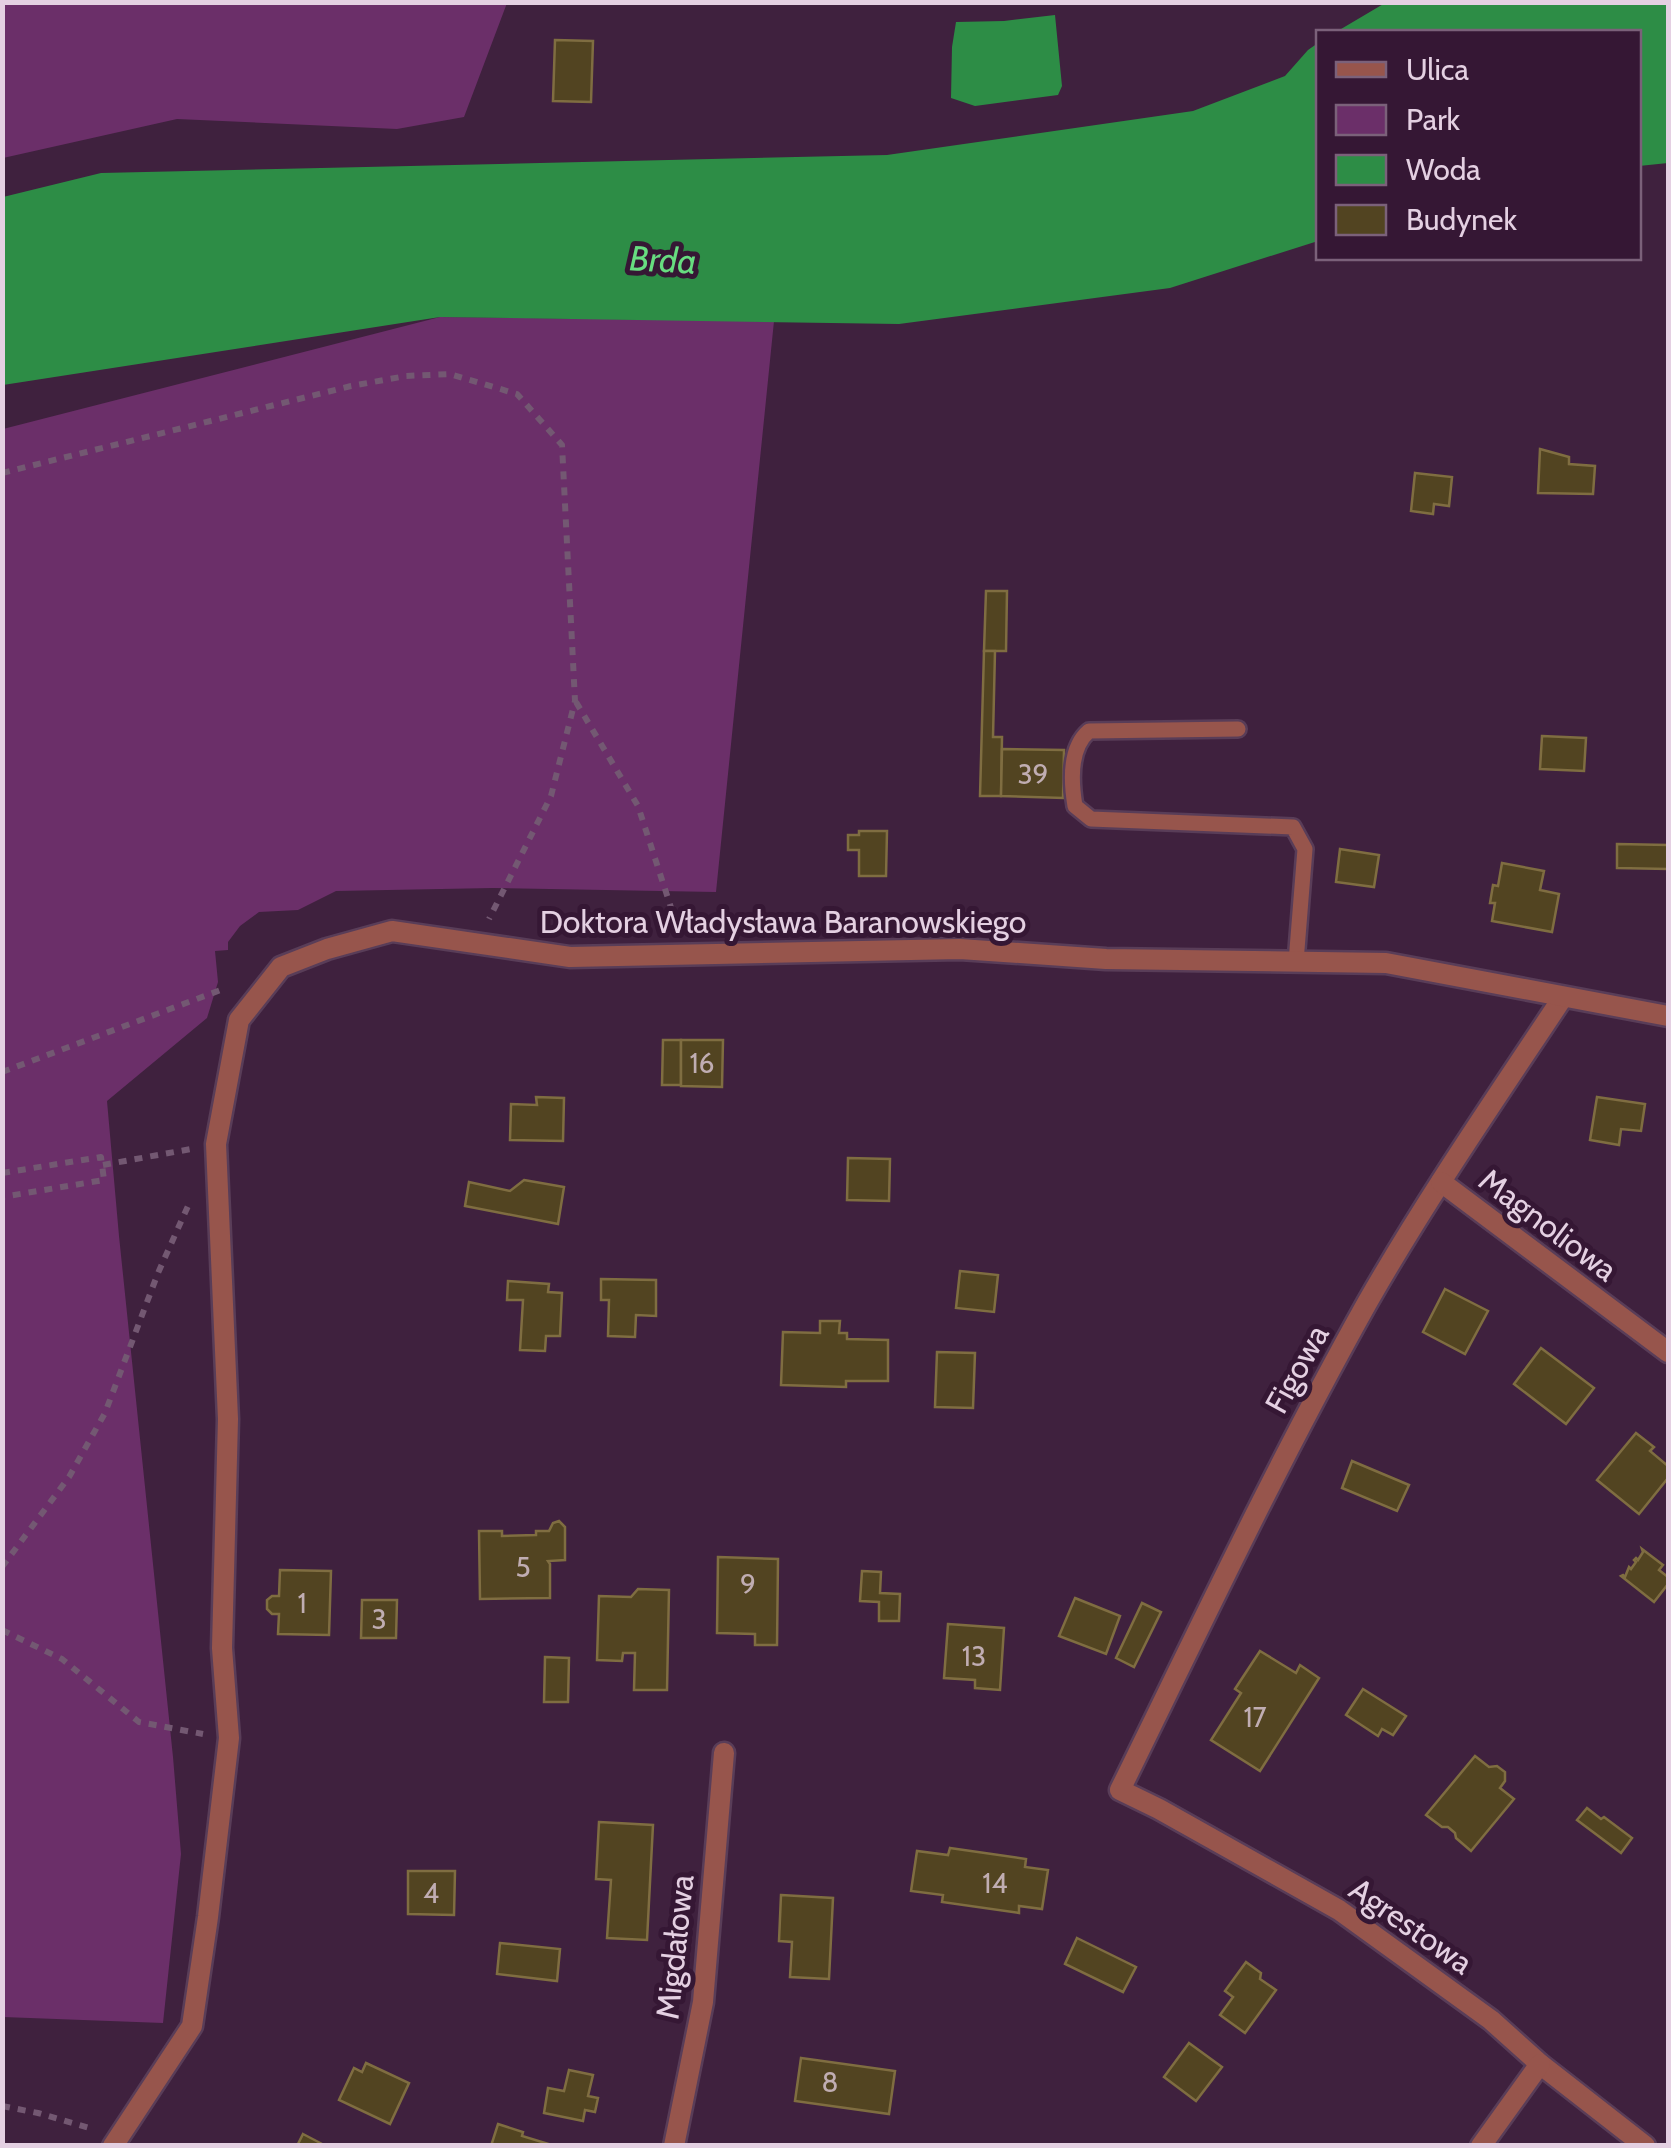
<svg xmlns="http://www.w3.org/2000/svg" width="1671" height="2148" font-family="Cabin,sans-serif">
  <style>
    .green { fill: #6b2f69 }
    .water { fill: #2d8d46 }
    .building { fill: #524421; stroke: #7f6d41; stroke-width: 2.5 }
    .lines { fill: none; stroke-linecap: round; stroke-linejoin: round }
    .lane-casing { stroke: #593d58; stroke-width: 20 }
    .street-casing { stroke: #593d58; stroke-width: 25 }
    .path { stroke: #735872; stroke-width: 6; stroke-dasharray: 8 8; stroke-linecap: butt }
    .lane { stroke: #97554c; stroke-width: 15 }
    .street { stroke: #97554c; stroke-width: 20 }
    .labels { text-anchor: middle; stroke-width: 10; stroke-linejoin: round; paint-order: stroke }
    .number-label { font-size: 28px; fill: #c0adb2 }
    .street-label { font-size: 32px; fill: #e4d0e2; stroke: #351734 }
    .water-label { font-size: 35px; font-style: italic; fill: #67dd80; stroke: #351734 }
  </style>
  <rect width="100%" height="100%" fill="#3f213e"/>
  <g class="green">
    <path d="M2,3L3,2L507,3L464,117L397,129L177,119L3,158Z"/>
    <path d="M440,317L774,321L716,892L493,888L336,891L298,910L259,912L240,926L228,942V950L215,951L218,982L207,1018L107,1101L119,1236L173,1757L181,1854L163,2023L3,2017V429Z"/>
  </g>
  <g class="water">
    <path d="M1385,3H1668V163L1639,166L1638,32H1336Z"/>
    <path d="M1055,15L1062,86L1058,95L975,106L951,98L952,47L956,22L1004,21Z"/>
    <path d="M1318,43V241L1170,288L899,324L440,317L3,385V197L101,173L887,155L1193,111L1285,76L1308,50Z"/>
  </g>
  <g class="building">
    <path d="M555,40L593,41L591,102L553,101Z"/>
    <path d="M1540,449L1569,457V464L1595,466L1593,494L1538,493Z"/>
    <path d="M1415,473L1452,477L1449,506L1434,504L1433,514L1411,511Z"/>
    <path d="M986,591H1007L1006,651H984Z"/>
    <path d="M984,651H995L993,737H1002L1001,796H980Z"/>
    <path d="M1542,736L1586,738L1584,771L1540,769Z"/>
    <path d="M1002,749L1064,750L1063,798L1001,796Z"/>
    <path d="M859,831H887L886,876H859V850H848V835H859Z"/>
    <path d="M1617,844L1668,845V869L1617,868Z"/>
    <path d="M1340,849L1379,855L1374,887L1336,882Z"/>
    <path d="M1502,863L1544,871L1540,890L1559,894L1552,932L1492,921L1495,903H1490L1493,885L1498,886Z"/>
    <path d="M663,1040H681V1085H662Z"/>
    <path d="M681,1040H723L722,1087L681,1086Z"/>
    <path d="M536,1097L564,1098L563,1141L510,1140L511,1104L537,1105Z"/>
    <path d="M1597,1097L1645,1104L1641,1131L1621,1129L1619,1145L1590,1140Z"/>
    <path d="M848,1158L890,1159L889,1201L847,1200Z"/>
    <path d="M524,1180L564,1187L558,1224L465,1206L469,1182L510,1191Z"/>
    <path d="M960,1271L998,1275L994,1312L956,1308Z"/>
    <path d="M601,1279L656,1280V1316L636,1315L635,1337L608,1336L609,1300H601Z"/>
    <path d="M508,1281L549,1284L548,1292L562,1293L560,1336H546L545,1351L520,1350L523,1300H507Z"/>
    <path d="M1445,1289L1488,1311L1465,1354L1423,1332Z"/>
    <path d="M820,1321H840L839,1333H847V1339L888,1340V1381H846V1387L781,1385L783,1332L820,1333Z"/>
    <path d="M1541,1348L1594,1388L1566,1424L1514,1384Z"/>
    <path d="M937,1352L975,1353L973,1408L935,1407Z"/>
    <path d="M1636,1433L1654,1447L1650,1451L1668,1466V1478L1639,1514L1597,1480Z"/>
    <path d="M1352,1461L1409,1485L1397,1511L1342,1488Z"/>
    <path d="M559,1521L565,1527V1560L548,1561L550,1564V1598L480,1599L479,1531H502V1536L536,1535V1531H549L553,1523Z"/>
    <path d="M1642,1549L1663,1565L1659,1570L1668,1577V1584L1654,1602L1621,1576L1623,1575L1625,1577L1629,1567L1631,1569L1636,1562L1634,1560L1636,1558L1638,1560L1643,1552Z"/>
    <path d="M718,1557L778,1559L777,1645H755V1634L717,1633Z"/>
    <path d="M280,1570L331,1571L329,1635L278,1634L279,1614H272L267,1609V1600L272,1596H279Z"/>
    <path d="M862,1571L881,1572L880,1593L900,1594L899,1621H879V1602L860,1601Z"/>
    <path d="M638,1589L669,1590L667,1690H634L635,1653H623L622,1661L597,1660L599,1596L631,1597Z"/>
    <path d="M1075,1598L1120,1616L1106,1654L1059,1636Z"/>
    <path d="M362,1600H397L396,1638H361Z"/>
    <path d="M1142,1603L1161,1612L1134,1667L1116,1658Z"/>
    <path d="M948,1624L1004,1628L1000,1690L975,1688V1680L944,1678Z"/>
    <path d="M1260,1651L1296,1673L1300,1665L1319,1678L1260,1771L1211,1740L1241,1693L1235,1689Z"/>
    <path d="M545,1657L569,1658L568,1702H544Z"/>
    <path d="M1363,1689L1406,1716L1393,1735L1382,1729L1378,1736L1346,1715Z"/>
    <path d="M1475,1756L1489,1767L1497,1766L1505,1772V1781L1500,1788L1514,1799L1471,1851L1456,1838L1455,1833L1448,1827H1442L1426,1815Z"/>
    <path d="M1587,1808L1601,1819L1604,1817L1632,1838L1621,1853L1577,1820Z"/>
    <path d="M599,1822L653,1825L647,1940L607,1938L611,1880L596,1879Z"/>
    <path d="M950,1848L1026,1859L1025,1867L1048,1870L1042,1909L1019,1906V1913L942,1902L943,1895L911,1891L917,1851L948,1855Z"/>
    <path d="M408,1871H455L454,1915L408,1914Z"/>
    <path d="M781,1895L833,1898L829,1979L790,1977L792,1942L779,1941Z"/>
    <path d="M1077,1938L1136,1967L1123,1992L1065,1964Z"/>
    <path d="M500,1943L560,1949L557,1981L497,1974Z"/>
    <path d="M1246,1962L1261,1973L1260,1979L1276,1990L1245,2033L1220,2015L1233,1997L1225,1991Z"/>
    <path d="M1189,2043L1222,2067L1196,2101L1164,2077Z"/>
    <path d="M801,2058L895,2071L889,2114L795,2101Z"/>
    <path d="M366,2063L409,2083L390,2124L339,2100L354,2068L362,2072Z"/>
    <path d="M569,2070L593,2075L588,2096L598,2098L595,2112L585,2110L583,2121L544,2113L548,2088L564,2091Z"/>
    <path d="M498,2124L523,2132L522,2136L555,2146H491Z"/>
    <path d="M303,2134L326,2146H297Z"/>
  </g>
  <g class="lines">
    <g class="lane-casing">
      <path id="lane" d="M1238,729L1089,731C1069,748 1071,782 1075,806L1091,819L1293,827L1305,849L1296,962"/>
    </g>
    <g class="street-casing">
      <g id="street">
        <path d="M1563,997C1496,1098 1427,1198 1367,1303C1278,1462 1200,1627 1120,1790L1159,1809L1339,1910L1491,2020L1540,2064L1645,2146"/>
        <path d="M1441,1182L1668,1352"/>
        <path d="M113,2146L192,2026L208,1917L229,1738L222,1648L228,1419L216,1144L239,1020L281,967L327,949L392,931L570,957L960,949L1106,959L1386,963L1668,1016"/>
        <path d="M674,2146L703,2002L724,1753"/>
        <path d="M1481,2146L1540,2064"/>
      </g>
    </g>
    <g class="path">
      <path d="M2,473L351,386L406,376L450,374L517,394L562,445L575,701L551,796L489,919"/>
      <path d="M576,702L638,806L677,926"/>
      <path d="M2,1072L226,988"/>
      <path d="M103,1165L191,1149"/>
      <path d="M2,1173L101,1157L104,1180L2,1197"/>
      <path d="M2,1567L69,1477L105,1413L158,1273L188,1206"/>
      <path d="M2,1630L62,1659L139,1722L203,1734"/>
      <path d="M2,2106L38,2113L93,2129"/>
    </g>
    <use href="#lane" class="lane"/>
    <use href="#street" class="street"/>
  </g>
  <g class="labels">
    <g class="number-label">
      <text x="1033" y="784">39</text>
      <text x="702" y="1073">16</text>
      <text x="523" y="1577">5</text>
      <text x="748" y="1594">9</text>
      <text x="302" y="1613">1</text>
      <text x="379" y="1629">3</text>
      <text x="974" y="1666">13</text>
      <text x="1255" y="1727">17</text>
      <text x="995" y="1893">14</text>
      <text x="431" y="1903">4</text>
      <text x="830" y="2092">8</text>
    </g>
    <g class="street-label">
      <text x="783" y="933">Doktora Władysława Baranowskiego</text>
      <text transform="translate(1548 1225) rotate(37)" y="11">Magnoliowa</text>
      <text transform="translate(1297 1369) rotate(-61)" y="11">Figowa</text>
      <text transform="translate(1411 1926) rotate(35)" y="11">Agrestowa</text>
      <text transform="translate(675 1947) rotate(-84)" y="11">Migdałowa</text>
    </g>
    <g class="water-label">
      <text transform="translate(663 260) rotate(3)" y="12">Brda</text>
    </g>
  </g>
  <rect width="1671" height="2148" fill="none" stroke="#e4d0e2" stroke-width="10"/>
  <rect x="1316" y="30" width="325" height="230" fill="#351734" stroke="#7b617a" stroke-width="2.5"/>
  <rect x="1336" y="62" width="50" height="15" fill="#97554c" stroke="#7b617a" stroke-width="2.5"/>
  <text x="1406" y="80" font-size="30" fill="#e4d0e2">Ulica</text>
  <rect x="1336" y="105" width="50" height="30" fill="#6b2f69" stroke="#7b617a" stroke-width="2.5"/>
  <text x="1406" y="130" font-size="30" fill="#e4d0e2">Park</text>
  <rect x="1336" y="155" width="50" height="30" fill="#2d8d46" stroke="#7b617a" stroke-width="2.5"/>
  <text x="1406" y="180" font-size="30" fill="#e4d0e2">Woda</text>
  <rect x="1336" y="205" width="50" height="30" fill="#524421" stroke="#7b617a" stroke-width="2.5"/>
  <text x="1406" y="230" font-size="30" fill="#e4d0e2">Budynek</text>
</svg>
